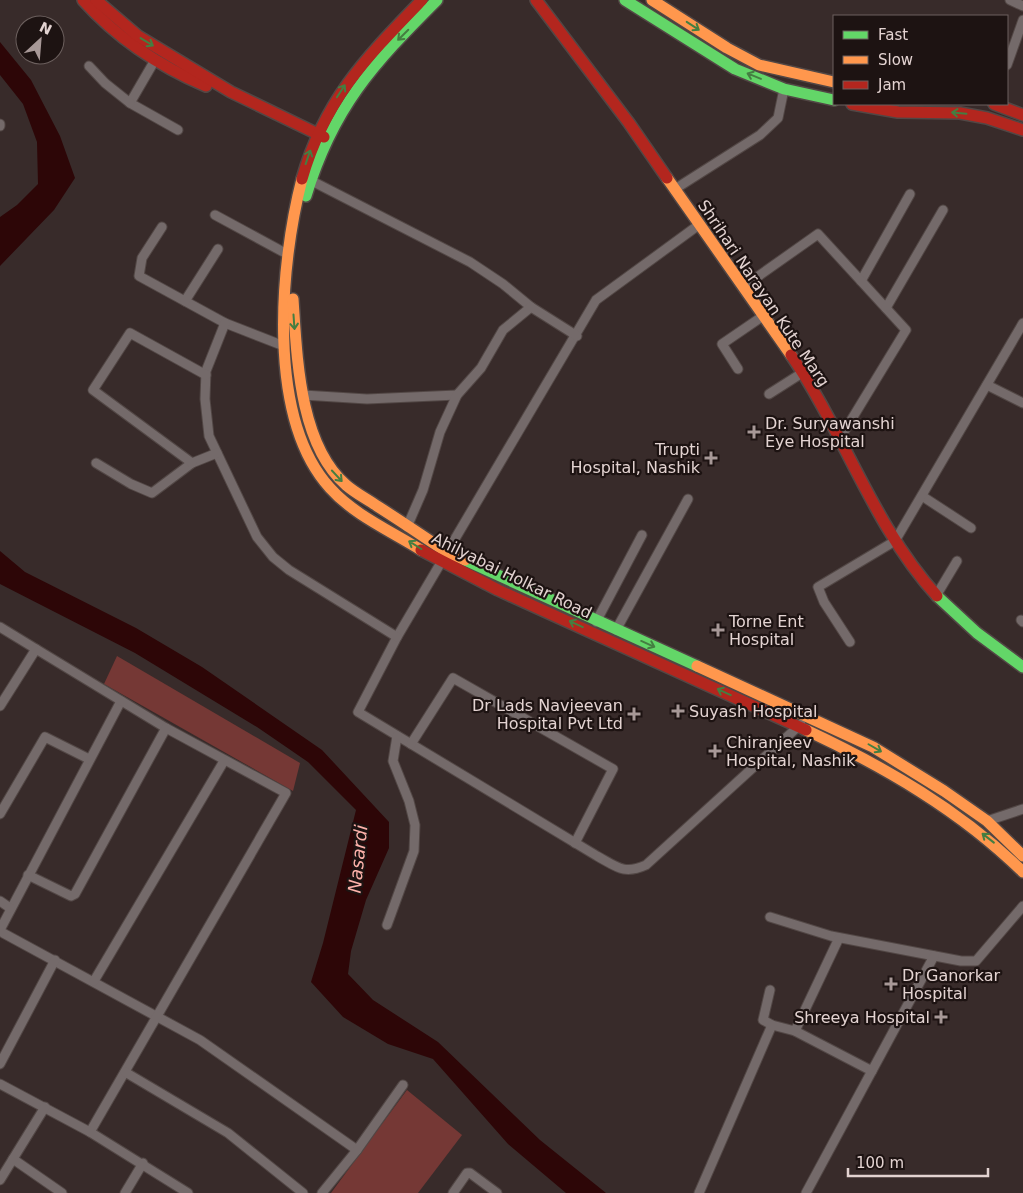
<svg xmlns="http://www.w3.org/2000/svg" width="1023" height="1193" font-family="'DejaVu Sans',sans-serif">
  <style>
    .green { fill: #753835 }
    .water { fill: #2d0607 }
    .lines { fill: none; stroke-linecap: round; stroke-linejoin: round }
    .street-casing { stroke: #524745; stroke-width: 11 }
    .fast-casing { stroke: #524745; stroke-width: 14 }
    .slow-casing { stroke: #524745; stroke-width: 14 }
    .jam-casing { stroke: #524745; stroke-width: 14 }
    .street { stroke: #746a6a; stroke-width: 9 }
    .fast { stroke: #63d668; stroke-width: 11 }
    .slow { stroke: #ff974d; stroke-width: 11 }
    .jam { stroke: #b3261e; stroke-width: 11 }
    .oneway { stroke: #447e41 }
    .poi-dot { fill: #a79897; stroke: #1d1312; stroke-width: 2 }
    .labels { text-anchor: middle; stroke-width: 4.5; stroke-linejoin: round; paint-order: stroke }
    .street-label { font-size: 16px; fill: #e3d3d1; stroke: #1d1312 }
    .poi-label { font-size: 16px; fill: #e3d3d1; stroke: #1d1312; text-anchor: start }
    .water-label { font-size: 18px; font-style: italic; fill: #fdb1aa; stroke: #1d1312 }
  </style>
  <rect width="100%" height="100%" fill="#382b2a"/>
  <g class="green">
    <path d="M117,656L300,763L293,791L104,684Z"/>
    <path d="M407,1090L462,1135L418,1193H331Z"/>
  </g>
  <g class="water">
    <path d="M0,42L31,80L60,136L75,178L54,210L0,266V217L17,205L38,184L37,142L23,104L0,75Z"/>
    <path d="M0,551L25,572L136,628L202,667L322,750L389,822V848L366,900L351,951L348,974L373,1000L438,1042L540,1140L606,1193H566L508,1144L433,1059L388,1044L343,1017L311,982L323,943L356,810L308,762L257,727L135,653L0,584Z"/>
  </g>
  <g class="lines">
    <g class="street-casing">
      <g id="street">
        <path d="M1010,0L1023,6"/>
        <path d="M155,60L130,103L178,130"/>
        <path d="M1007,65L1023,20"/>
        <path d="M89,66L105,83L130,103"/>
        <path d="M0,124V126"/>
        <path d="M306,178L470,262L503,284L531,307"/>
        <path d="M675,189L760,135L778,118L784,89"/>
        <path d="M215,215L287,254"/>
        <path d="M700,224L596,300L397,637L358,712L597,856C617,867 624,875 646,865L801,724"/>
        <path d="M162,227L142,258L139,276L225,323L284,346"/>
        <path d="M861,281L910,194"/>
        <path d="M743,287L818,234L906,330L839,440"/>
        <path d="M185,301L218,249"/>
        <path d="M886,308L943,210"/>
        <path d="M225,323L206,371L205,399L209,436L257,537L273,557L289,570L397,637"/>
        <path d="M738,369L722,344L763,316"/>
        <path d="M987,385L1023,403"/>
        <path d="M769,394L802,373"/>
        <path d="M303,395L367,399L457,395"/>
        <path d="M96,463L131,484L152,493L192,463L217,453"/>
        <path d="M192,463L93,390L130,333L206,375"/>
        <path d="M922,496L971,528"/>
        <path d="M407,527L423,490L440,432L457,395L481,368L503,330L531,307L577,336"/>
        <path d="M936,596L957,561"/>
        <path d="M1021,620L1023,622"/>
        <path d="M596,622L642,535"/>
        <path d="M0,627L36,649"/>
        <path d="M616,630L688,499"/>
        <path d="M850,642L824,602L818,587L895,541L1023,323"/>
        <path d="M121,701L0,930L3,933L200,1040L357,1150"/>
        <path d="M0,706L36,649L166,728L286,793L90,1132"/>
        <path d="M411,744L453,678L613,769L575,843"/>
        <path d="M0,814L45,737L89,759"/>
        <path d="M987,821L1023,809"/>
        <path d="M28,875L71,896L75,894L166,728"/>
        <path d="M0,901L10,908"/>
        <path d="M770,917L831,936L961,961H976L1023,906"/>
        <path d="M387,925L414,851L415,825L409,801L393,761L397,736"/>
        <path d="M94,981L224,761"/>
        <path d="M770,990L763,1020L772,1025"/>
        <path d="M795,1031L872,1071"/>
        <path d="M0,1064L55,960"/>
        <path d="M125,1072L228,1133L303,1193"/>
        <path d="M0,1084L90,1132L188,1193"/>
        <path d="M13,1159L62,1193"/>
        <path d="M0,1180L45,1107"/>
        <path d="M125,1193L143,1163"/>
        <path d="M322,1193L357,1150L403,1085"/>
        <path d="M453,1193L467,1173H470L497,1193"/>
        <path d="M699,1193L772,1025L795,1031L839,938"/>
        <path d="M806,1193L934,956"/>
      </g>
    </g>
    <g class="fast-casing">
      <g id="fast">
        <path d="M625,0L735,69L784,89L834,100"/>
        <path d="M306,196C333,107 373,64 437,0"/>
        <path d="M465,560L697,666"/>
        <path d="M937,596L977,633L1023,667"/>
      </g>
    </g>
    <g class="slow-casing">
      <g id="slow">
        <path d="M652,0L727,48L759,65L834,82"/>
        <path d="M667,178L791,355"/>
        <path d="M302,179C280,264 266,418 330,488C354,515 391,531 421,550"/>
        <path d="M293,299C297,357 299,444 346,485C355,493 367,499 377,506C401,521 424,537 447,552L465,560"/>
        <path d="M697,666L873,747L944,791L987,821L1023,856"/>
        <path d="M806,730C885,767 961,811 1023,872"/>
      </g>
    </g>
    <g class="jam-casing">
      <g id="jam">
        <path d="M83,0C117,38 159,66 206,86"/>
        <path d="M96,0L138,36L231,92L324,137"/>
        <path d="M536,0L629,123L667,178"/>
        <path d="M852,104L898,112L960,113L987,118L1023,130"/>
        <path d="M994,104L1023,115"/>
        <path d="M302,179C325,99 366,58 422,0"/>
        <path d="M791,355C844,432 873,526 937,596"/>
        <path d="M421,550L498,590L806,730"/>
      </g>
    </g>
    <use href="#street" class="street"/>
    <use href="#fast" class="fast"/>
    <use href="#slow" class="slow"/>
    <use href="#jam" class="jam"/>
  </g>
  <defs><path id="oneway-shaft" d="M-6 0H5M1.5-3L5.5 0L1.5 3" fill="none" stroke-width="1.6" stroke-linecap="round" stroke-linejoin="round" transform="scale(1.25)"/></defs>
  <g class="oneway">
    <use href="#oneway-shaft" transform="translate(693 26) rotate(33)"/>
    <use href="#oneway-shaft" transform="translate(403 35) rotate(135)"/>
    <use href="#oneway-shaft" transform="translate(147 42) rotate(31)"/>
    <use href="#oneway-shaft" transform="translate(754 76) rotate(-158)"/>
    <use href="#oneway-shaft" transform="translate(341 91) rotate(-57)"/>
    <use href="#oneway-shaft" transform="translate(959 113) rotate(-175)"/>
    <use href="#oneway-shaft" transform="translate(308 157) rotate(-71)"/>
    <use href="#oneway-shaft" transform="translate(294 322) rotate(86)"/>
    <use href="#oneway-shaft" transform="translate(337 476) rotate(47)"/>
    <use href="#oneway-shaft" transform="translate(415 545) rotate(-148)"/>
    <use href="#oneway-shaft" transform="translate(576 624) rotate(-155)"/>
    <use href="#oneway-shaft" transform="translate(648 644) rotate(24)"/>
    <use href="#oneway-shaft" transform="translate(724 692) rotate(-155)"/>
    <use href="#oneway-shaft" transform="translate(875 748) rotate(30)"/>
    <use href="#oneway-shaft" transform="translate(988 838) rotate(-142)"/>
  </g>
  <g class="poi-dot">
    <path d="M751.5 424.5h5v5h5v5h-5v5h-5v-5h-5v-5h5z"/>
    <path d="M708.5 450.5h5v5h5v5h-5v5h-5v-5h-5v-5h5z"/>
    <path d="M715.5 622.5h5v5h5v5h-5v5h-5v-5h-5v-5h5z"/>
    <path d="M675.5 703.5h5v5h5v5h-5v5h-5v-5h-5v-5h5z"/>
    <path d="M631.5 706.5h5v5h5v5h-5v5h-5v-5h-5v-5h5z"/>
    <path d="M712.5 743.5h5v5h5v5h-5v5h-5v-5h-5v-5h5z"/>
    <path d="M888.5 976.5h5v5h5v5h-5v5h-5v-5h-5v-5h5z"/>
    <path d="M938.5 1009.5h5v5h5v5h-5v5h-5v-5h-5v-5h5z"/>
  </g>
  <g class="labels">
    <g class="street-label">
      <text transform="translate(764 293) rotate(56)" y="6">Shrihari Narayan Kute Marg</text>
      <text transform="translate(512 575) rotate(26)" y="6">Ahilyabai Holkar Road</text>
    </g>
    <g class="poi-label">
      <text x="765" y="429">Dr. Suryawanshi<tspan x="765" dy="18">Eye Hospital</tspan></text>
      <text x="700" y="455" text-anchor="end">Trupti<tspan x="700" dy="18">Hospital, Nashik</tspan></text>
      <text x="729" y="627">Torne Ent<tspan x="729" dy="18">Hospital</tspan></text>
      <text x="623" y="711" text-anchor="end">Dr Lads Navjeevan<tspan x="623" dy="18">Hospital Pvt Ltd</tspan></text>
      <text x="689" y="717">Suyash Hospital</text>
      <text x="726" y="748">Chiranjeev<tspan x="726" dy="18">Hospital, Nashik</tspan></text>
      <text x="902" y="981">Dr Ganorkar<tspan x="902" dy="18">Hospital</tspan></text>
      <text x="930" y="1023" text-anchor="end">Shreeya Hospital</text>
    </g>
    <g class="water-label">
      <text transform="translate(358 859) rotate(-84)" y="6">Nasardi</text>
    </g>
  </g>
  <rect x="833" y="15" width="175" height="90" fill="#1d1312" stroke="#6c605e"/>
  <rect x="843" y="31" width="25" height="8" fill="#63d668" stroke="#6c605e"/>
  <text x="878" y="40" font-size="15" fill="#e3d3d1">Fast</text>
  <rect x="843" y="56" width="25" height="8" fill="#ff974d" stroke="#6c605e"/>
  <text x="878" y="65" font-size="15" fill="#e3d3d1">Slow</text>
  <rect x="843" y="81" width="25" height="8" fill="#b3261e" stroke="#6c605e"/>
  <text x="878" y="90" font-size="15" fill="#e3d3d1">Jam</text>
  <g transform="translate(40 40) rotate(26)"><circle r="24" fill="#1d1312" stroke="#6c605e"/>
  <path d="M0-4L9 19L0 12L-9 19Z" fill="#a79897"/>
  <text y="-8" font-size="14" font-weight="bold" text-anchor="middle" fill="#e3d3d1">N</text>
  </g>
  <path d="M848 1168v8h140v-8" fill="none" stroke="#e3d3d1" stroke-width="2.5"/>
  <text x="856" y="1168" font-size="15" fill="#e3d3d1" stroke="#1d1312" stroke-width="4" paint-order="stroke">100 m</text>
</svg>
